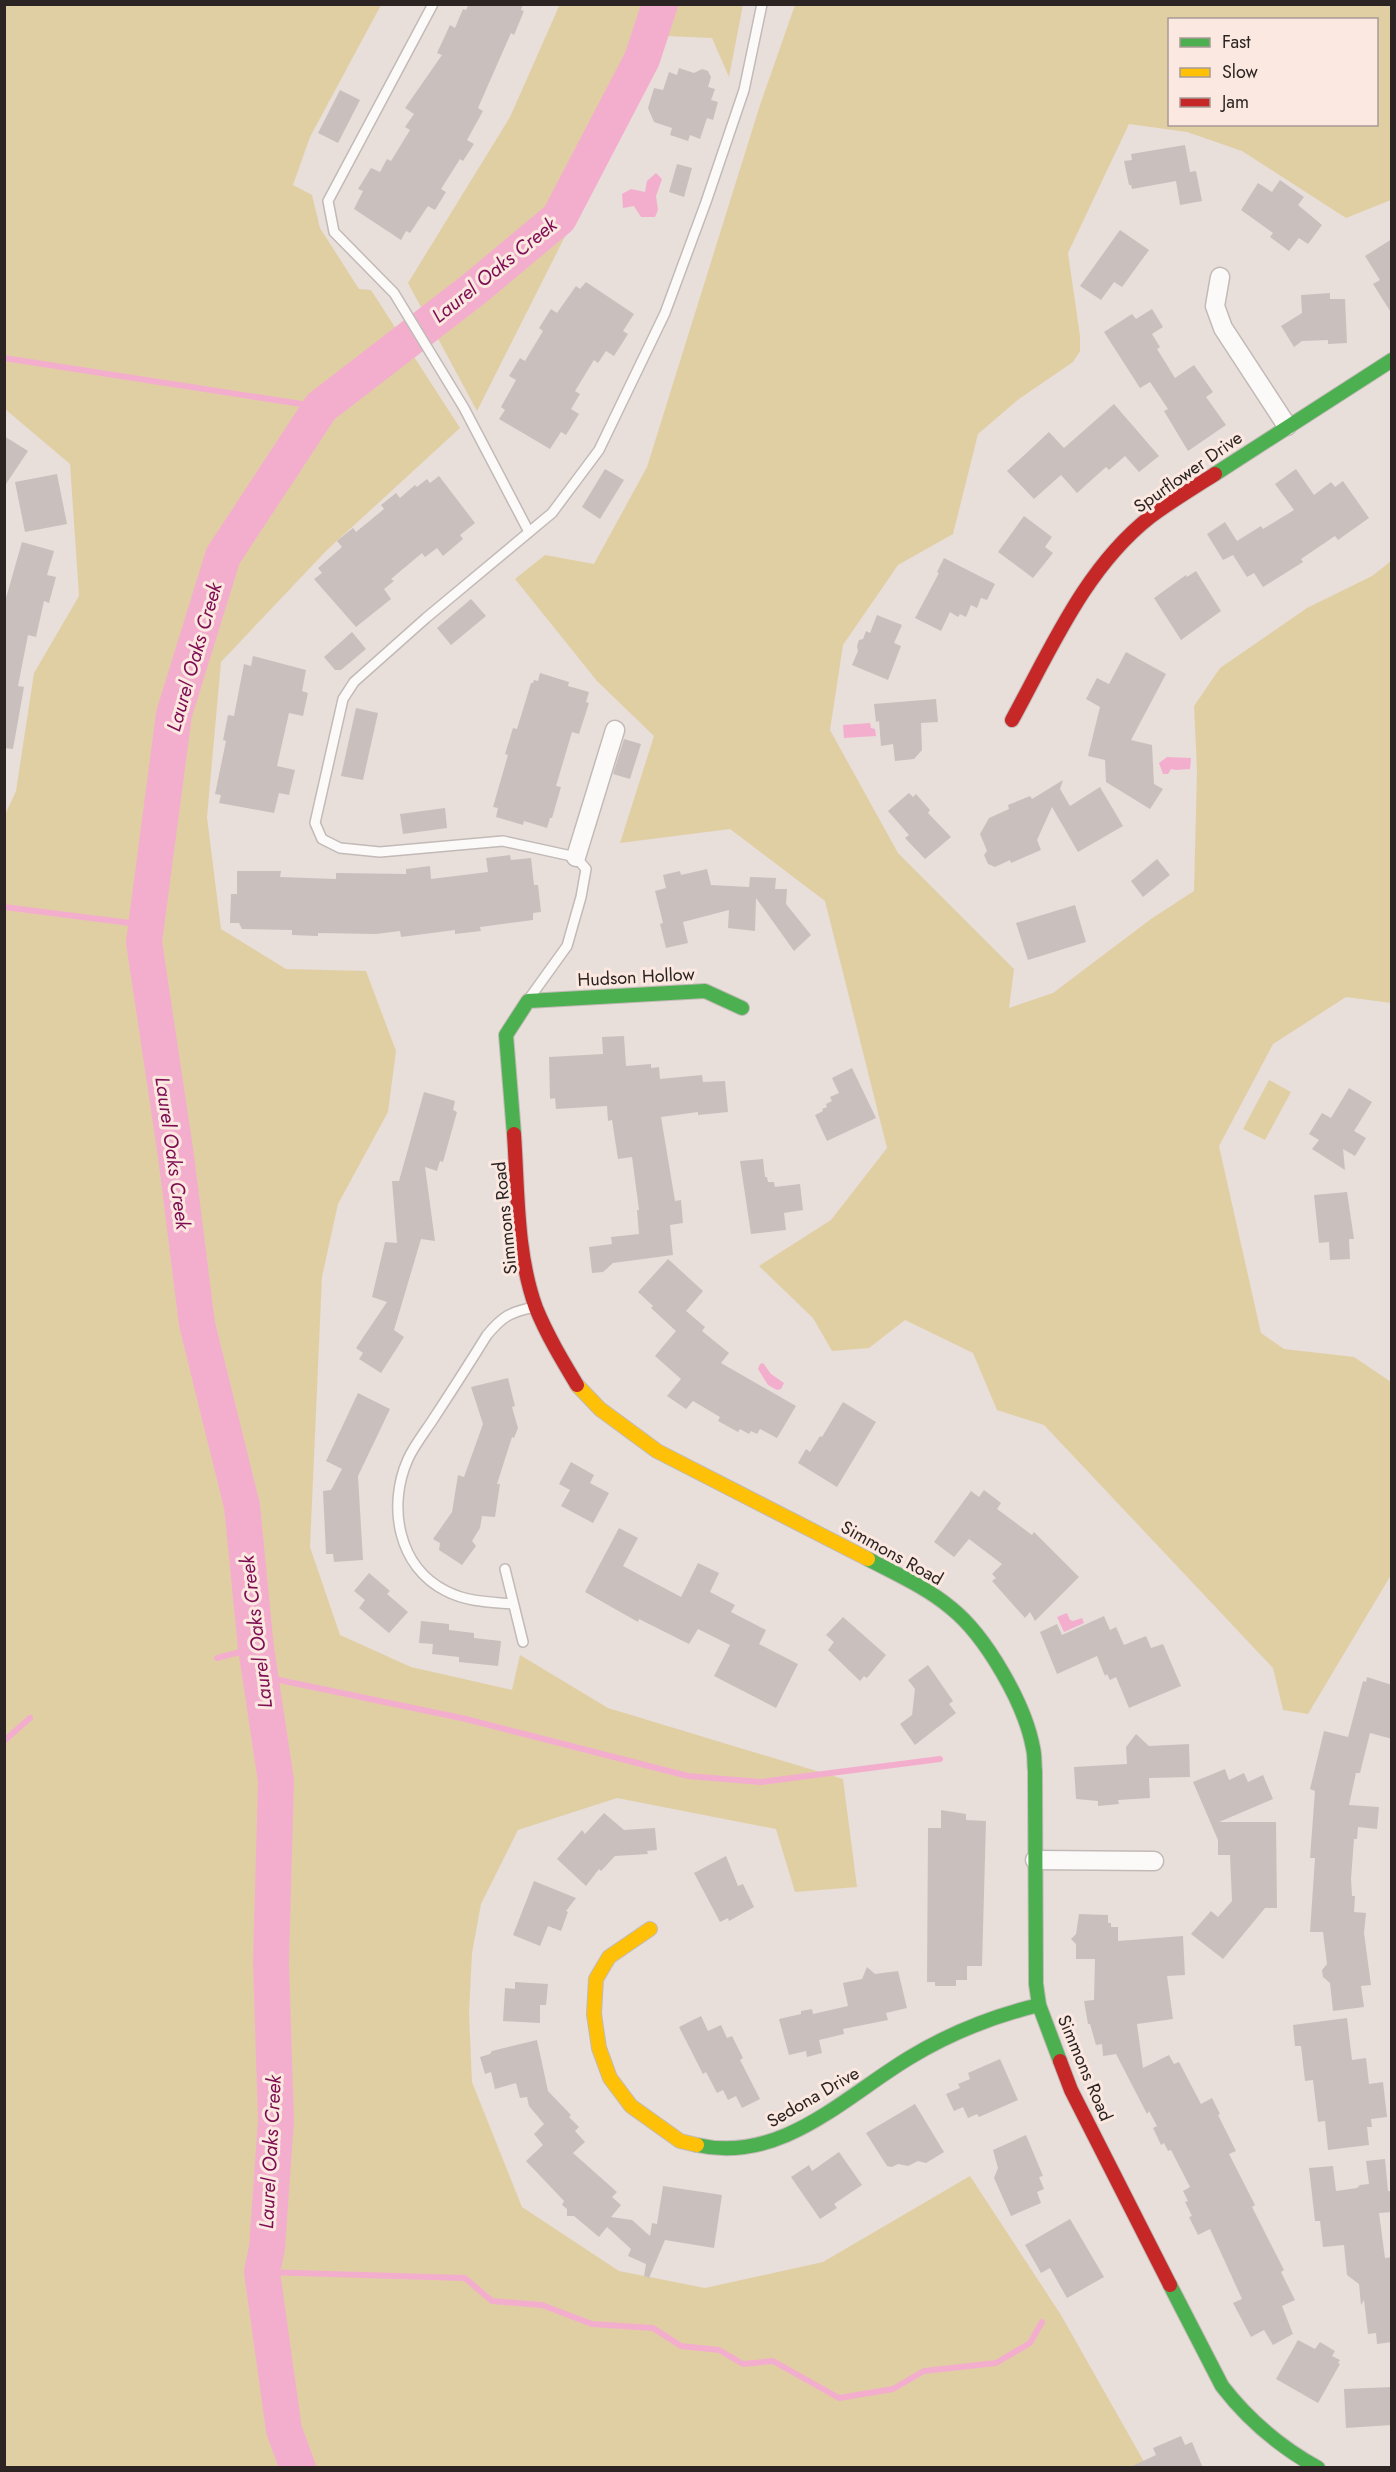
<svg xmlns="http://www.w3.org/2000/svg" width="1396" height="2472" font-family="Jost,sans-serif">
  <style>
    .green { fill: #e1cfa4; fill-rule: evenodd }
    .water { fill: #f4aecd }
    .lines { fill: none; stroke-linecap: round; stroke-linejoin: round }
    .stream { stroke: #f4aecd; stroke-width: 6 }
    .river { stroke: #f4aecd; stroke-width: 36 }
    .building { fill: #c9c0be }
    .lane-casing { stroke: #c2bab7; stroke-width: 12 }
    .street-casing { stroke: #c2bab7; stroke-width: 21 }
    .fast-casing { stroke: #c2bab7; stroke-width: 16 }
    .slow-casing { stroke: #c2bab7; stroke-width: 16 }
    .jam-casing { stroke: #c2bab7; stroke-width: 16 }
    .lane { stroke: #fcfaf9; stroke-width: 9 }
    .street { stroke: #fcfaf9; stroke-width: 18 }
    .fast { stroke: #4caf50; stroke-width: 14 }
    .slow { stroke: #ffc107; stroke-width: 14 }
    .jam { stroke: #c62828; stroke-width: 14 }
    .labels { text-anchor: middle; stroke-width: 6; stroke-linejoin: round; paint-order: stroke }
    .street-label { font-size: 18px; fill: #2b2422; stroke: #fbe8e1 }
    .water-label { font-size: 20px; font-style: italic; fill: #7e0d52; stroke: #fbe8e1 }
  </style>
  <rect width="100%" height="100%" fill="#e8deda"/>
  <g class="green">
    <path d="M560,4L743,5L729,77L712,38L666,36L477,411L408,283L510,117Z"/>
    <path d="M5,5H381L310,137L293,185L312,195L320,228L359,289L371,290L460,428L326,551L221,662L207,817L221,929L286,969L366,971L396,1051L388,1112L338,1204L322,1277L310,1547L340,1635L411,1667L512,1690L520,1655L608,1708L843,1779L857,1887L795,1892L776,1829L617,1798L518,1830L481,1904L472,1953L469,2013L472,2082L522,2207L619,2271L705,2288L823,2262L970,2176L1061,2315L1147,2467L5,2468L4,817L16,791L34,673L79,596L70,464L5,409Z"/>
    <path d="M795,5H1391V200L1346,218L1242,151L1187,132L1129,124L1068,253L1080,336V351L1073,362L1019,399L978,434L953,534L898,565L843,645L830,730L898,853L1014,969L1009,1008L1053,993L1151,919L1194,891L1197,770L1194,706L1220,668L1307,608L1372,576L1391,561V1003L1346,997L1273,1044L1219,1146L1261,1333L1284,1349L1354,1357L1391,1382V1575L1308,1714L1283,1710L1273,1668L1044,1425L997,1410L973,1353L905,1320L869,1348L832,1351L813,1318L759,1266L831,1220L887,1148L825,901L730,829L620,843L654,736L597,681L515,579L545,555L594,564L647,467L760,105ZM1170,20H1376V124H1170Z"/>
    <path d="M1269,1080L1291,1092L1265,1140L1243,1129Z"/>
  </g>
  <g class="water">
    <path d="M656,173L662,179L656,196L658,210L655,217H641L634,206L623,208L622,194L631,189L645,192L647,181Z"/>
    <path d="M870,723L871,728L875,729L876,736L844,738L843,725Z"/>
    <path d="M1167,757L1191,758L1190,769L1176,770L1171,769L1168,774H1163L1159,763Z"/>
    <path d="M763,1363L771,1374L784,1383L781,1389L777,1390L768,1385L758,1369L760,1364Z"/>
    <path d="M1067,1613L1070,1620L1073,1621L1082,1618L1084,1623L1064,1632L1057,1617Z"/>
  </g>
  <g class="lines">
    <g class="stream">
      <path d="M4,358L321,407"/>
      <path d="M4,907L146,925"/>
      <path d="M217,1658L256,1648"/>
      <path d="M260,1676L466,1719L688,1776L761,1782L940,1759"/>
      <path d="M4,1741L30,1718"/>
      <path d="M262,2272L465,2278L492,2301L542,2305L592,2324L653,2328L681,2346L719,2350L743,2364L773,2361L839,2398L893,2389L924,2371L996,2363L1030,2343L1042,2322"/>
    </g>
    <path class="river" d="M298,2468L284,2430L262,2272L267,2248L276,2120L271,1962L276,1781L256,1648L242,1506L197,1324L176,1156L144,942L174,714L223,556L321,407L474,289L559,218L642,59L660,4"/>
  </g>
  <g class="building">
    <path d="M469,4H523L521,10L524,11L514,35L511,33L478,108L483,111L467,140L474,144L463,161L460,159L441,189L446,192L435,210L428,206L410,233L406,231L401,240L354,209L363,191L358,189L371,168L380,172L387,159L391,161L410,130L405,127L414,114L405,108L442,55L437,53L450,25L455,28L463,9L466,10Z"/>
    <path d="M679,68L694,73L702,69L708,71L711,77L708,87L715,89L711,100L718,102L713,120L707,118L700,139L690,135L688,141L670,135L672,128L654,122L648,108L654,88L663,90L669,72L677,75Z"/>
    <path d="M340,90L360,100L338,143L318,133Z"/>
    <path d="M1185,145L1190,172L1196,171L1202,201L1180,205L1176,181L1132,189L1131,185H1129L1124,161L1132,160L1131,154Z"/>
    <path d="M677,164L692,168L684,197L669,192Z"/>
    <path d="M1280,180L1304,197L1298,205L1322,225L1308,244L1299,238L1289,251L1270,237L1273,233L1241,210L1258,183L1272,192Z"/>
    <path d="M1120,230L1149,250L1122,287L1114,282L1101,300L1080,286Z"/>
    <path d="M1392,239V314L1373,284L1380,280L1365,256Z"/>
    <path d="M586,282L634,314L623,331L628,334L614,356L606,351L598,363L594,360L575,391L580,394L571,409L579,414L566,435L561,432L550,449L499,419L505,410L501,407L516,380L509,376L520,358L525,361L543,331L539,328L551,309L557,313L576,286L580,289Z"/>
    <path d="M1330,293V299H1345L1347,343L1328,344V340L1302,341L1294,347L1281,326L1302,313L1301,295Z"/>
    <path d="M1152,309L1163,327L1152,334L1160,347L1157,349L1175,378L1194,365L1213,392L1206,397L1226,425L1188,451L1164,411L1168,409L1150,382L1140,388L1104,332L1132,314L1136,319Z"/>
    <path d="M1114,404L1159,456L1139,472L1125,456L1109,470L1106,467L1077,493L1061,475L1034,499L1007,471L1049,432L1064,448Z"/>
    <path d="M4,436L28,451L4,487Z"/>
    <path d="M605,469L624,480L600,519L582,507Z"/>
    <path d="M1296,469L1314,495L1331,482L1335,487L1343,481L1369,518L1338,540L1335,536L1301,559L1303,562L1263,587L1254,573L1247,577L1233,555L1223,560L1207,534L1225,522L1237,541L1261,526L1263,529L1294,510L1275,484Z"/>
    <path d="M57,474L67,524L25,532L15,482Z"/>
    <path d="M439,476L475,523L460,535L463,539L443,556L437,548L425,557L422,553L391,579L394,581L384,589L391,599L356,627L314,579L322,573L318,568L342,547L337,541L353,528L356,532L384,509L381,505L396,493L400,498L415,485L417,487L427,479L430,483Z"/>
    <path d="M1024,516L1052,537L1045,547L1053,553L1033,578L998,552Z"/>
    <path d="M22,542L54,551L47,575L56,577L49,603L44,601L36,637L28,635L18,686L24,687L13,749L4,748V605Z"/>
    <path d="M944,558L995,584L987,600L981,598L977,608L971,605L966,617L960,614L958,617L950,612L941,631L915,618L939,573L937,572Z"/>
    <path d="M1196,571L1221,611L1181,640L1154,598L1186,575L1187,577Z"/>
    <path d="M471,599L486,616L451,645L437,628Z"/>
    <path d="M877,615L902,625L894,643L901,646L888,680L852,665L858,651L857,646L859,640L863,639L866,631L870,633Z"/>
    <path d="M352,632L366,649L341,670H335L324,657Z"/>
    <path d="M1126,652L1166,674L1131,740L1152,745L1154,784L1163,789L1150,809L1106,782L1105,760L1088,756L1100,707L1086,699L1097,678L1109,684Z"/>
    <path d="M253,656L306,670L302,691L308,693L303,716L289,713L277,766L295,770L289,795L279,793L274,813L219,803L221,795L215,794L226,741L223,740L228,715L234,716L244,664L251,666Z"/>
    <path d="M540,673L569,682L568,686L589,692L586,702L589,703L579,734L572,732L556,786L561,787L552,818H550L547,828L524,821L523,825L496,817L498,808L493,807L508,755L505,754L513,728L517,729L531,683H533L534,680L538,681Z"/>
    <path d="M936,699L938,722L921,723L922,750L914,759L895,761L893,744L881,746L879,721L876,722L874,704Z"/>
    <path d="M356,708L378,713L363,780L341,776Z"/>
    <path d="M624,739L641,744L630,779L613,774Z"/>
    <path d="M1063,780L1060,789L1070,806L1100,787L1123,826L1078,852L1052,807L1037,840L1041,850L1011,863L1010,860L995,867L988,864L984,855L987,851L980,834L989,818L1009,809L1008,805L1030,796L1032,799Z"/>
    <path d="M909,793L913,797L916,794L930,810L928,813L951,837L925,859L905,838L909,835L888,811Z"/>
    <path d="M445,808L447,828L403,834L400,814Z"/>
    <path d="M510,855L511,860L531,858L534,885H538L541,912L533,913V920L480,927L481,931L455,934V930L401,937L400,931L376,934L318,933V936L292,935V930L242,929L239,923H230L231,894H237V871H281L280,877L336,879V873L406,874V869L430,866L431,879L488,872L486,858Z"/>
    <path d="M1157,859L1170,875L1143,897L1131,881Z"/>
    <path d="M707,869L711,885L749,887L750,877L776,878L775,889H787L786,904L811,935L794,951L756,898L755,931L728,928L729,910L683,922L688,943L666,948L660,924L663,923L655,891L666,888L663,875L680,871L681,875Z"/>
    <path d="M1075,905L1086,942L1028,960L1016,923Z"/>
    <path d="M624,1036L626,1066L651,1064V1068L659,1067L660,1079L702,1075L703,1082L725,1081L728,1112L698,1115V1112L661,1117L675,1201L681,1200L683,1223L670,1225L673,1255L613,1263L603,1272L592,1273L589,1247L612,1244L611,1237L639,1234L637,1210H639L632,1157L618,1159L612,1120L608,1121L607,1106L556,1109L555,1098L550,1099L549,1057L603,1054L602,1037Z"/>
    <path d="M852,1068L876,1118L827,1141L815,1115L823,1111L822,1109L827,1107L826,1104L832,1101L830,1097L839,1093L832,1078Z"/>
    <path d="M1349,1088L1372,1102L1354,1131L1366,1138L1355,1156L1343,1149L1345,1170L1312,1149L1319,1140L1309,1134L1322,1113L1331,1118Z"/>
    <path d="M424,1092L455,1101L453,1110L457,1112L443,1162L440,1161L437,1171L425,1167L435,1241L421,1239L394,1330L404,1337L381,1373L359,1359L363,1353L356,1348L387,1302L372,1297L385,1242L397,1243L392,1181H399Z"/>
    <path d="M763,1159L765,1177H767L768,1182H774L775,1187L800,1184L803,1210L784,1213L786,1230L751,1234L740,1161Z"/>
    <path d="M1347,1192L1354,1239H1349L1350,1259L1330,1260L1329,1242L1319,1243L1314,1195Z"/>
    <path d="M668,1259L703,1291L686,1311L705,1327L702,1331L729,1353L721,1363L796,1406L777,1438L760,1429L757,1434L751,1431L749,1434L740,1429L738,1432L718,1421L720,1417L693,1401L686,1409L667,1396L681,1379L655,1356L676,1331L651,1308L653,1306L638,1292Z"/>
    <path d="M508,1378L515,1406L512,1407L518,1428L514,1438L512,1437L497,1484H500L495,1517L482,1516L480,1528L472,1541L476,1546L462,1565L439,1550L440,1543L433,1539L452,1512L458,1475L464,1477L483,1424L471,1387Z"/>
    <path d="M358,1393L390,1409L358,1476L363,1560L334,1562L333,1554H326L323,1491L331,1490L342,1469L326,1461Z"/>
    <path d="M843,1402L876,1422L837,1487L798,1463L806,1449L810,1452L820,1436L822,1437Z"/>
    <path d="M571,1462L594,1475L590,1483L609,1493L593,1523L561,1506L570,1490L559,1484Z"/>
    <path d="M984,1490L1001,1503L997,1509L1032,1535L1034,1532L1079,1577L1035,1621L1030,1612L1025,1618L992,1581L996,1578L992,1574L1002,1564L969,1539L954,1557L934,1542L971,1491L979,1497Z"/>
    <path d="M619,1528L638,1538L623,1566L681,1597L698,1563L719,1573L710,1592L735,1605L731,1612L766,1630L759,1644L798,1664L776,1708L714,1676L730,1645L698,1629L689,1644L639,1619L638,1622L585,1592Z"/>
    <path d="M369,1573L390,1591L387,1594L408,1612L389,1633L359,1608L365,1600L354,1591Z"/>
    <path d="M1104,1616L1110,1630L1116,1627L1124,1645L1146,1636L1151,1648L1163,1644L1181,1686L1129,1708L1116,1677L1110,1680L1107,1674L1105,1676L1097,1656L1057,1674L1040,1632L1057,1624L1062,1635Z"/>
    <path d="M843,1617L886,1655L867,1678L864,1676L860,1681L828,1650L834,1642L826,1635Z"/>
    <path d="M421,1621L449,1624V1630L474,1633V1638L501,1641L498,1666L459,1662V1657L432,1654L433,1644L419,1643Z"/>
    <path d="M928,1665L953,1701L949,1704L956,1713L915,1745L900,1724L912,1715L915,1689L908,1680Z"/>
    <path d="M1367,1677L1392,1685V1739L1370,1733L1360,1773H1356L1349,1805L1379,1807L1377,1829L1358,1827L1357,1839H1354L1351,1879L1352,1896H1355L1354,1912L1366,1913L1364,1933L1371,1985L1361,1986L1364,2007L1333,2011L1330,1983L1323,1977L1322,1970L1327,1964L1323,1932H1310L1315,1858H1310L1315,1791L1310,1789L1324,1731L1348,1737L1363,1681L1366,1682Z"/>
    <path d="M1136,1734L1149,1746L1189,1744L1190,1777L1149,1778L1150,1798L1118,1800L1119,1804L1098,1806V1801L1076,1799L1074,1767L1127,1764L1126,1747Z"/>
    <path d="M1225,1769L1229,1780L1244,1773L1248,1782L1263,1775L1273,1799L1219,1822H1276L1277,1908H1265L1223,1959L1191,1934L1211,1911L1218,1917L1232,1901L1230,1855H1218V1840L1193,1782Z"/>
    <path d="M941,1810L966,1814V1820L986,1821L982,1966H967V1980H956V1986H935V1982H927L928,1828H941Z"/>
    <path d="M604,1813L624,1830L655,1828L657,1850L647,1851L648,1854L615,1856L601,1871L599,1869L586,1886L557,1859L582,1830L585,1834Z"/>
    <path d="M726,1856L738,1886L743,1884L754,1907L729,1921L728,1918L720,1922L694,1873Z"/>
    <path d="M534,1881L576,1898L566,1911L568,1912L561,1931L548,1926L540,1946L513,1935Z"/>
    <path d="M1079,1914L1108,1915V1923H1111V1927H1118V1941L1183,1936L1185,1975L1167,1976L1173,2019L1137,2024L1143,2068L1169,2055L1174,2064L1179,2062L1201,2104L1212,2098L1220,2114L1218,2115L1236,2151L1229,2154L1255,2205L1252,2207L1284,2270L1281,2272L1295,2300L1282,2306L1293,2334L1273,2345L1264,2330L1251,2337L1233,2303L1242,2299L1210,2229L1198,2235L1189,2217L1192,2216L1185,2202L1188,2201L1183,2191L1190,2187L1171,2150L1168,2151L1164,2143L1161,2145L1153,2128L1157,2126L1149,2111L1147,2114L1116,2054L1103,2056L1102,2044L1096,2045L1090,2024H1088L1084,2001L1094,2000L1095,1959H1076V1944L1071,1939L1076,1934Z"/>
    <path d="M867,1967L875,1974L898,1971L907,2008L886,2013L888,2020L843,2029L844,2034L819,2040L822,2053L807,2057L806,2051L789,2055L779,2019L801,2014V2011L812,2009L813,2014L848,2006L843,1983L862,1979Z"/>
    <path d="M515,1982L548,1984L546,2005H540V2023L503,2021L505,1988L515,1989Z"/>
    <path d="M701,2016L708,2031L721,2025L727,2038L732,2036L743,2058L740,2060L760,2099L742,2108L736,2096L728,2100L723,2090L717,2093L706,2072L703,2074L679,2027Z"/>
    <path d="M1347,2018L1352,2060L1366,2058L1369,2084L1383,2082L1387,2117L1371,2119L1372,2127H1367L1369,2145L1328,2150L1325,2121L1318,2122L1313,2080L1305,2081L1301,2046H1295L1293,2025Z"/>
    <path d="M537,2040L548,2091L571,2115L569,2117L579,2127L575,2131L585,2142L573,2153L617,2192L612,2197L621,2205L611,2217L632,2220L650,2236L652,2223L657,2224L663,2186L722,2195L714,2248L665,2240L649,2278L644,2276L646,2264L628,2256L631,2249L607,2227L599,2237L574,2216H567V2209L562,2205L564,2201L526,2161L543,2145L534,2134L544,2124L529,2106L527,2097L520,2098L516,2083L495,2089L491,2072L485,2074L480,2057L490,2054L492,2051Z"/>
    <path d="M1000,2059L1018,2100L979,2117L977,2114L968,2118L963,2107L954,2111L946,2094L960,2088L958,2084L970,2079L968,2073Z"/>
    <path d="M915,2104L944,2152L926,2163L918,2161L908,2166L898,2164L892,2167L887,2166L866,2133Z"/>
    <path d="M1026,2135L1043,2176L1039,2177L1044,2189L1037,2192L1041,2203L1011,2216L994,2178L998,2168L993,2150Z"/>
    <path d="M839,2152L862,2185L834,2204L837,2208L820,2219L791,2177L809,2165L812,2171Z"/>
    <path d="M1385,2159L1388,2191H1392V2212L1379,2213L1385,2258L1392,2257V2342L1377,2344L1376,2333L1368,2334L1364,2300L1361,2305L1359,2284L1347,2275L1344,2245L1323,2247L1320,2221H1315L1309,2168L1333,2166L1336,2191L1357,2188L1360,2185L1369,2184L1366,2161Z"/>
    <path d="M1070,2219L1104,2277L1067,2298L1050,2268L1041,2273L1025,2245Z"/>
    <path d="M1298,2340L1315,2349L1320,2342L1335,2351L1332,2356L1340,2360L1338,2363L1340,2364L1318,2403L1276,2379Z"/>
    <path d="M1392,2387V2425L1346,2428L1344,2389Z"/>
    <path d="M1181,2436L1185,2445L1192,2442L1203,2468H1128L1156,2455L1153,2448Z"/>
  </g>
  <g class="lines">
    <g class="lane-casing">
      <g id="lane">
        <path d="M433,4L328,201L334,232L394,293L464,408L529,532"/>
        <path d="M531,996L567,946L581,897L586,869L576,857L503,841L380,852L340,848L322,839L315,823L343,699L354,682L426,618L552,513L599,450L665,313L706,202L744,90L762,4"/>
        <path d="M505,1569L523,1642"/>
        <path d="M513,1604C490,1602 467,1602 446,1591C398,1567 387,1506 408,1459C414,1446 424,1433 432,1421C451,1392 469,1364 487,1335C503,1316 510,1312 535,1307"/>
      </g>
    </g>
    <g class="street-casing">
      <g id="street">
        <path d="M1220,277L1215,306L1223,328L1287,426"/>
        <path d="M576,857L615,730"/>
        <path d="M1035,1860L1154,1861"/>
      </g>
    </g>
    <g class="fast-casing">
      <g id="fast">
        <path d="M1215,474L1392,360"/>
        <path d="M514,1134L506,1035L528,1001L705,991L742,1008"/>
        <path d="M868,1559C896,1574 926,1587 951,1608C986,1636 1025,1704 1033,1748C1035,1756 1034,1763 1035,1771L1036,1984L1039,2005L1060,2061"/>
        <path d="M697,2145C780,2164 843,2098 909,2058C950,2033 993,2016 1039,2005"/>
        <path d="M1170,2285L1222,2386C1249,2421 1280,2447 1318,2468"/>
      </g>
    </g>
    <g class="slow-casing">
      <g id="slow">
        <path d="M577,1385L600,1409L657,1451L868,1559"/>
        <path d="M650,1929L609,1957L596,1979L594,2014L599,2048L610,2078L631,2106L680,2141L697,2145"/>
      </g>
    </g>
    <g class="jam-casing">
      <g id="jam">
        <path d="M1012,720C1051,649 1085,568 1150,517C1170,502 1193,488 1215,474"/>
        <path d="M514,1134C518,1191 516,1253 536,1308C547,1335 562,1360 577,1385"/>
        <path d="M1060,2061L1071,2090L1170,2285"/>
      </g>
    </g>
    <use href="#lane" class="lane"/>
    <use href="#street" class="street"/>
    <use href="#fast" class="fast"/>
    <use href="#slow" class="slow"/>
    <use href="#jam" class="jam"/>
  </g>
  <g class="labels">
    <g class="street-label">
      <text transform="translate(1188 472) rotate(-35)" y="6">Spurflower Drive</text>
      <text transform="translate(636 977) rotate(-3)" y="6">Hudson Hollow</text>
      <text transform="translate(505 1218) rotate(-96)" y="6">Simmons Road</text>
      <text transform="translate(892 1553) rotate(29)" y="6">Simmons Road</text>
      <text transform="translate(1085 2068) rotate(67)" y="6">Simmons Road</text>
      <text transform="translate(813 2097) rotate(-30)" y="6">Sedona Drive</text>
    </g>
    <g class="water-label">
      <text transform="translate(494 270) rotate(-39)" y="7">Laurel Oaks Creek</text>
      <text transform="translate(194 657) rotate(-74)" y="7">Laurel Oaks Creek</text>
      <text transform="translate(173 1153) rotate(82)" y="7">Laurel Oaks Creek</text>
      <text transform="translate(256 1632) rotate(-97)" y="7">Laurel Oaks Creek</text>
      <text transform="translate(270 2152) rotate(-87)" y="7">Laurel Oaks Creek</text>
    </g>
  </g>
  <rect width="1396" height="2472" fill="none" stroke="#2b2422" stroke-width="12"/>
  <rect x="1168" y="18" width="210" height="108" fill="#fbe8e1" stroke="#a89a95" stroke-width="1.5"/>
  <rect x="1180" y="38" width="30" height="9" fill="#4caf50" stroke="#a89a95" stroke-width="1.5"/>
  <text x="1222" y="48" font-size="18" fill="#2b2422">Fast</text>
  <rect x="1180" y="68" width="30" height="9" fill="#ffc107" stroke="#a89a95" stroke-width="1.5"/>
  <text x="1222" y="78" font-size="18" fill="#2b2422">Slow</text>
  <rect x="1180" y="98" width="30" height="9" fill="#c62828" stroke="#a89a95" stroke-width="1.5"/>
  <text x="1222" y="108" font-size="18" fill="#2b2422">Jam</text>
</svg>
